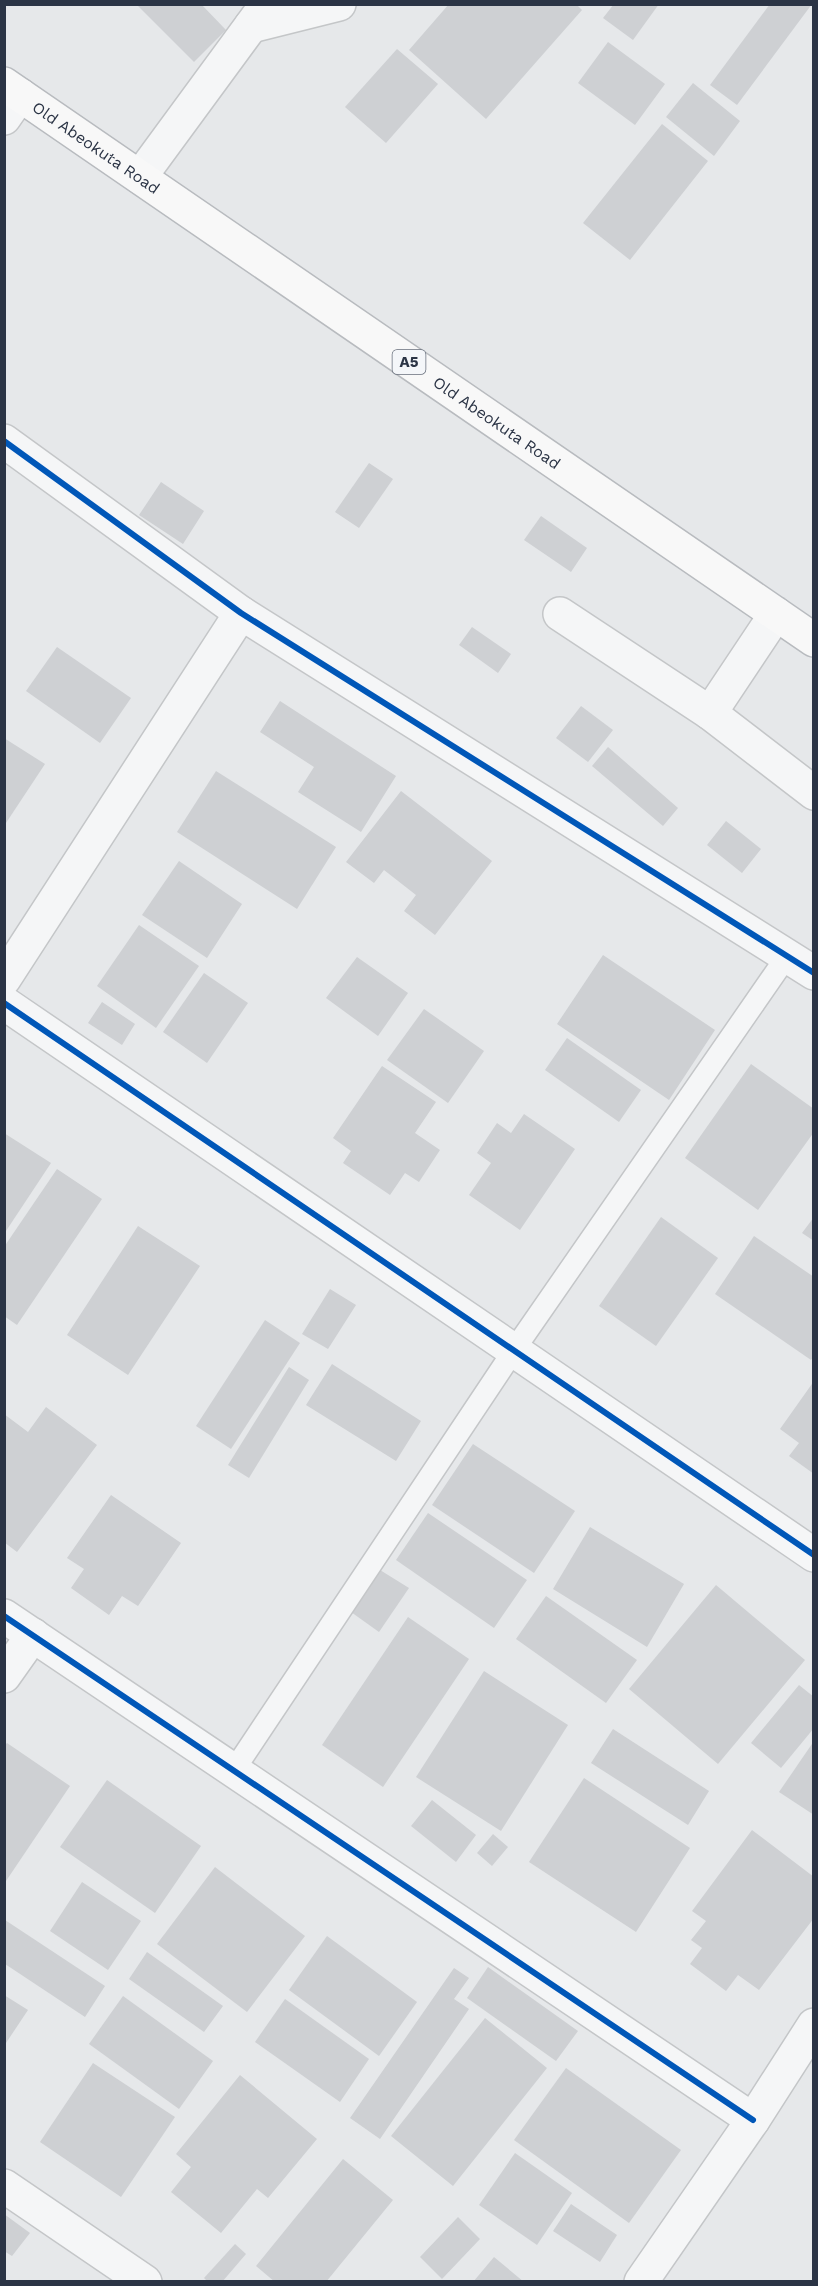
<svg xmlns="http://www.w3.org/2000/svg" width="818" height="2286" font-family="'Work Sans',sans-serif">
  <style>
    .building { fill: #ced0d3 }
    .lines { fill: none; stroke-linecap: round; stroke-linejoin: round }
    .lane-casing { stroke: #c4c6c8; stroke-width: 24 }
    .street-casing { stroke: #c4c6c8; stroke-width: 36 }
    .highway-casing { stroke: #b8bbbf; stroke-width: 36 }
    .lane { stroke: #f5f6f7; stroke-width: 21 }
    .street { stroke: #f5f6f7; stroke-width: 33 }
    .highway { stroke: #f8f8f8; stroke-width: 33 }
    .cycleway-casing { stroke: #f4f6f9; stroke-width: 10 }
    .cycleway { stroke: #0057b8; stroke-width: 6 }
    .labels { text-anchor: middle; stroke-width: 4.5; stroke-linejoin: round; paint-order: stroke }
    .shield { fill: #f4f6f9; stroke: #676e7b; stroke-width: 1.5 }
    .shield-label { font-size: 15px; font-weight: bold; fill: #2b3445 }
    .street-label { font-size: 16px; fill: #2b3445; stroke: #f4f6f9 }
  </style>
  <rect width="100%" height="100%" fill="#e6e8ea"/>
  <g class="building">
    <path d="M136,4H201L226,30L194,62Z"/>
    <path d="M449,4H576L582,10L486,119L409,50Z"/>
    <path d="M614,4H659L633,40L603,18Z"/>
    <path d="M770,4H812L737,105L710,85Z"/>
    <path d="M608,42L665,84L635,125L578,83Z"/>
    <path d="M397,49L438,84L386,143L345,107Z"/>
    <path d="M693,83L740,121L714,156L666,117Z"/>
    <path d="M662,124L708,161L630,260L583,223Z"/>
    <path d="M369,463L393,479L359,528L335,512Z"/>
    <path d="M161,482L204,511L183,544L139,515Z"/>
    <path d="M541,516L587,548L571,572L524,540Z"/>
    <path d="M472,627L511,654L498,673L459,645Z"/>
    <path d="M57,647L131,698L100,743L26,691Z"/>
    <path d="M280,701L396,776L361,832L298,792L314,767L260,732Z"/>
    <path d="M581,706L613,730L588,762L556,738Z"/>
    <path d="M4,738L45,764L4,826Z"/>
    <path d="M608,747L678,808L663,826L592,766Z"/>
    <path d="M216,771L336,847L297,909L177,832Z"/>
    <path d="M401,791L492,861L435,935L404,911L416,895L384,870L374,883L346,862Z"/>
    <path d="M726,821L761,849L742,873L707,845Z"/>
    <path d="M179,861L242,904L207,958L142,915Z"/>
    <path d="M139,925L199,966L156,1028L97,986Z"/>
    <path d="M603,955L715,1030L669,1100L557,1024Z"/>
    <path d="M357,957L408,993L378,1036L326,998Z"/>
    <path d="M204,973L248,1003L207,1063L163,1032Z"/>
    <path d="M102,1002L135,1024L122,1045L88,1023Z"/>
    <path d="M424,1009L484,1051L448,1103L387,1060Z"/>
    <path d="M567,1038L641,1090L619,1122L545,1070Z"/>
    <path d="M751,1064L814,1109V1132L758,1210L685,1158Z"/>
    <path d="M382,1066L436,1102L415,1133L440,1150L419,1182L405,1173L390,1195L343,1163L351,1151L333,1138Z"/>
    <path d="M524,1114L575,1149L520,1230L469,1195L491,1163L477,1153L497,1123L511,1133Z"/>
    <path d="M4,1133L51,1163L4,1234Z"/>
    <path d="M57,1169L102,1199L17,1325L4,1316V1247Z"/>
    <path d="M661,1217L718,1258L656,1346L599,1306Z"/>
    <path d="M814,1217V1241L802,1233Z"/>
    <path d="M138,1226L200,1266L128,1375L67,1335Z"/>
    <path d="M754,1236L814,1277V1356L811,1360L715,1294Z"/>
    <path d="M330,1289L356,1305L328,1349L302,1334Z"/>
    <path d="M265,1320L300,1343L231,1449L196,1426Z"/>
    <path d="M332,1364L421,1421L396,1461L306,1405Z"/>
    <path d="M289,1367L309,1380L249,1478L228,1465Z"/>
    <path d="M814,1381V1474L789,1456L799,1443L780,1429Z"/>
    <path d="M46,1407L97,1445L17,1552L4,1542V1414L28,1432Z"/>
    <path d="M473,1444L575,1511L534,1573L432,1505Z"/>
    <path d="M111,1495L181,1543L138,1606L122,1596L109,1615L71,1588L84,1569L67,1558Z"/>
    <path d="M428,1513L527,1580L494,1628L396,1560Z"/>
    <path d="M590,1527L684,1584L647,1647L553,1589Z"/>
    <path d="M380,1570L409,1588L379,1632L351,1612Z"/>
    <path d="M716,1585L805,1660L718,1764L629,1689Z"/>
    <path d="M546,1596L637,1660L606,1703L516,1639Z"/>
    <path d="M408,1617L469,1659L383,1787L322,1745Z"/>
    <path d="M484,1671L568,1725L501,1831L416,1777Z"/>
    <path d="M799,1685L814,1697V1728L781,1768L751,1743Z"/>
    <path d="M613,1729L709,1791L688,1825L591,1763Z"/>
    <path d="M814,1741V1815L779,1792Z"/>
    <path d="M7,1743L70,1786L6,1881L4,1746Z"/>
    <path d="M584,1778L690,1848L636,1932L529,1862Z"/>
    <path d="M107,1780L201,1846L155,1913L60,1847Z"/>
    <path d="M432,1800L476,1835L456,1862L411,1826Z"/>
    <path d="M752,1830L814,1877V1918L759,1990L738,1975L726,1991L690,1964L702,1948L691,1940L706,1921L692,1911Z"/>
    <path d="M493,1834L508,1847L492,1866L477,1853Z"/>
    <path d="M215,1867L305,1936L247,2012L157,1944Z"/>
    <path d="M82,1882L141,1921L108,1970L50,1931Z"/>
    <path d="M5,1920L105,1986L85,2017L5,1964Z"/>
    <path d="M327,1936L417,2002L379,2056L289,1990Z"/>
    <path d="M147,1952L223,2006L204,2032L129,1979Z"/>
    <path d="M488,1967L578,2031L556,2061L467,1998Z"/>
    <path d="M454,1968L469,1978L454,1999L469,2009L380,2139L350,2118Z"/>
    <path d="M4,1995L28,2010L4,2046Z"/>
    <path d="M123,1996L213,2061L179,2109L89,2044Z"/>
    <path d="M285,1999L369,2059L340,2102L255,2042Z"/>
    <path d="M485,2018L547,2068L453,2186L391,2136Z"/>
    <path d="M93,2063L175,2117L121,2197L40,2142Z"/>
    <path d="M566,2068L681,2150L629,2223L514,2140Z"/>
    <path d="M240,2075L317,2139L268,2198L257,2189L221,2233L171,2192L191,2167L176,2154Z"/>
    <path d="M515,2153L572,2193L537,2245L479,2205Z"/>
    <path d="M343,2159L393,2200L326,2282H275L256,2266Z"/>
    <path d="M571,2204L617,2235L600,2262L553,2231Z"/>
    <path d="M4,2214L30,2233L12,2256L4,2251Z"/>
    <path d="M458,2217L480,2239L442,2279L420,2257Z"/>
    <path d="M235,2244L246,2254L222,2282H208L204,2278Z"/>
    <path d="M494,2257L524,2282H473Z"/>
  </g>
  <g class="lines">
    <g class="lane-casing">
      <path id="lane" d="M234,1770L514,1350L787,956"/>
    </g>
    <g class="street-casing">
      <g id="street">
        <path d="M251,26L339,4"/>
        <path d="M4,118L20,95"/>
        <path d="M140,177L267,4"/>
        <path d="M4,441L241,613L814,973"/>
        <path d="M560,614L710,713L814,793"/>
        <path d="M710,713L776,614"/>
        <path d="M4,979L241,613"/>
        <path d="M4,1003L814,1555"/>
        <path d="M4,1616L753,2120"/>
        <path d="M4,1676L33,1635"/>
        <path d="M4,2186L145,2282"/>
        <path d="M641,2282L753,2120L814,2025"/>
      </g>
    </g>
    <g class="highway-casing">
      <g id="highway">
        <path id="s1" d="M4,84L814,640"/>
      </g>
    </g>
    <use href="#lane" class="lane"/>
    <use href="#street" class="street"/>
    <use href="#highway" class="highway"/>
    <g class="cycleway-casing">
      <g id="cycleway">
        <path d="M4,441L241,613L814,973"/>
        <path d="M4,1003L814,1555"/>
        <path d="M4,1616L753,2120"/>
      </g>
    </g>
    <use href="#cycleway" class="cycleway"/>
  </g>
  <g class="labels">
    <rect class="shield" x="392.5" y="350" width="33" height="24" rx="4.5"/>
    <g class="shield-label">
      <text x="409" y="367">A5</text>
    </g>
    <g class="street-label">
      <text dy="6" stroke="none"><textPath href="#s1" startOffset="112">Old Abeokuta Road</textPath></text>
      <text dy="6" stroke="none"><textPath href="#s1" startOffset="598">Old Abeokuta Road</textPath></text>
    </g>
  </g>
  <rect width="818" height="2286" fill="none" stroke="#2b3445" stroke-width="12"/>
</svg>
